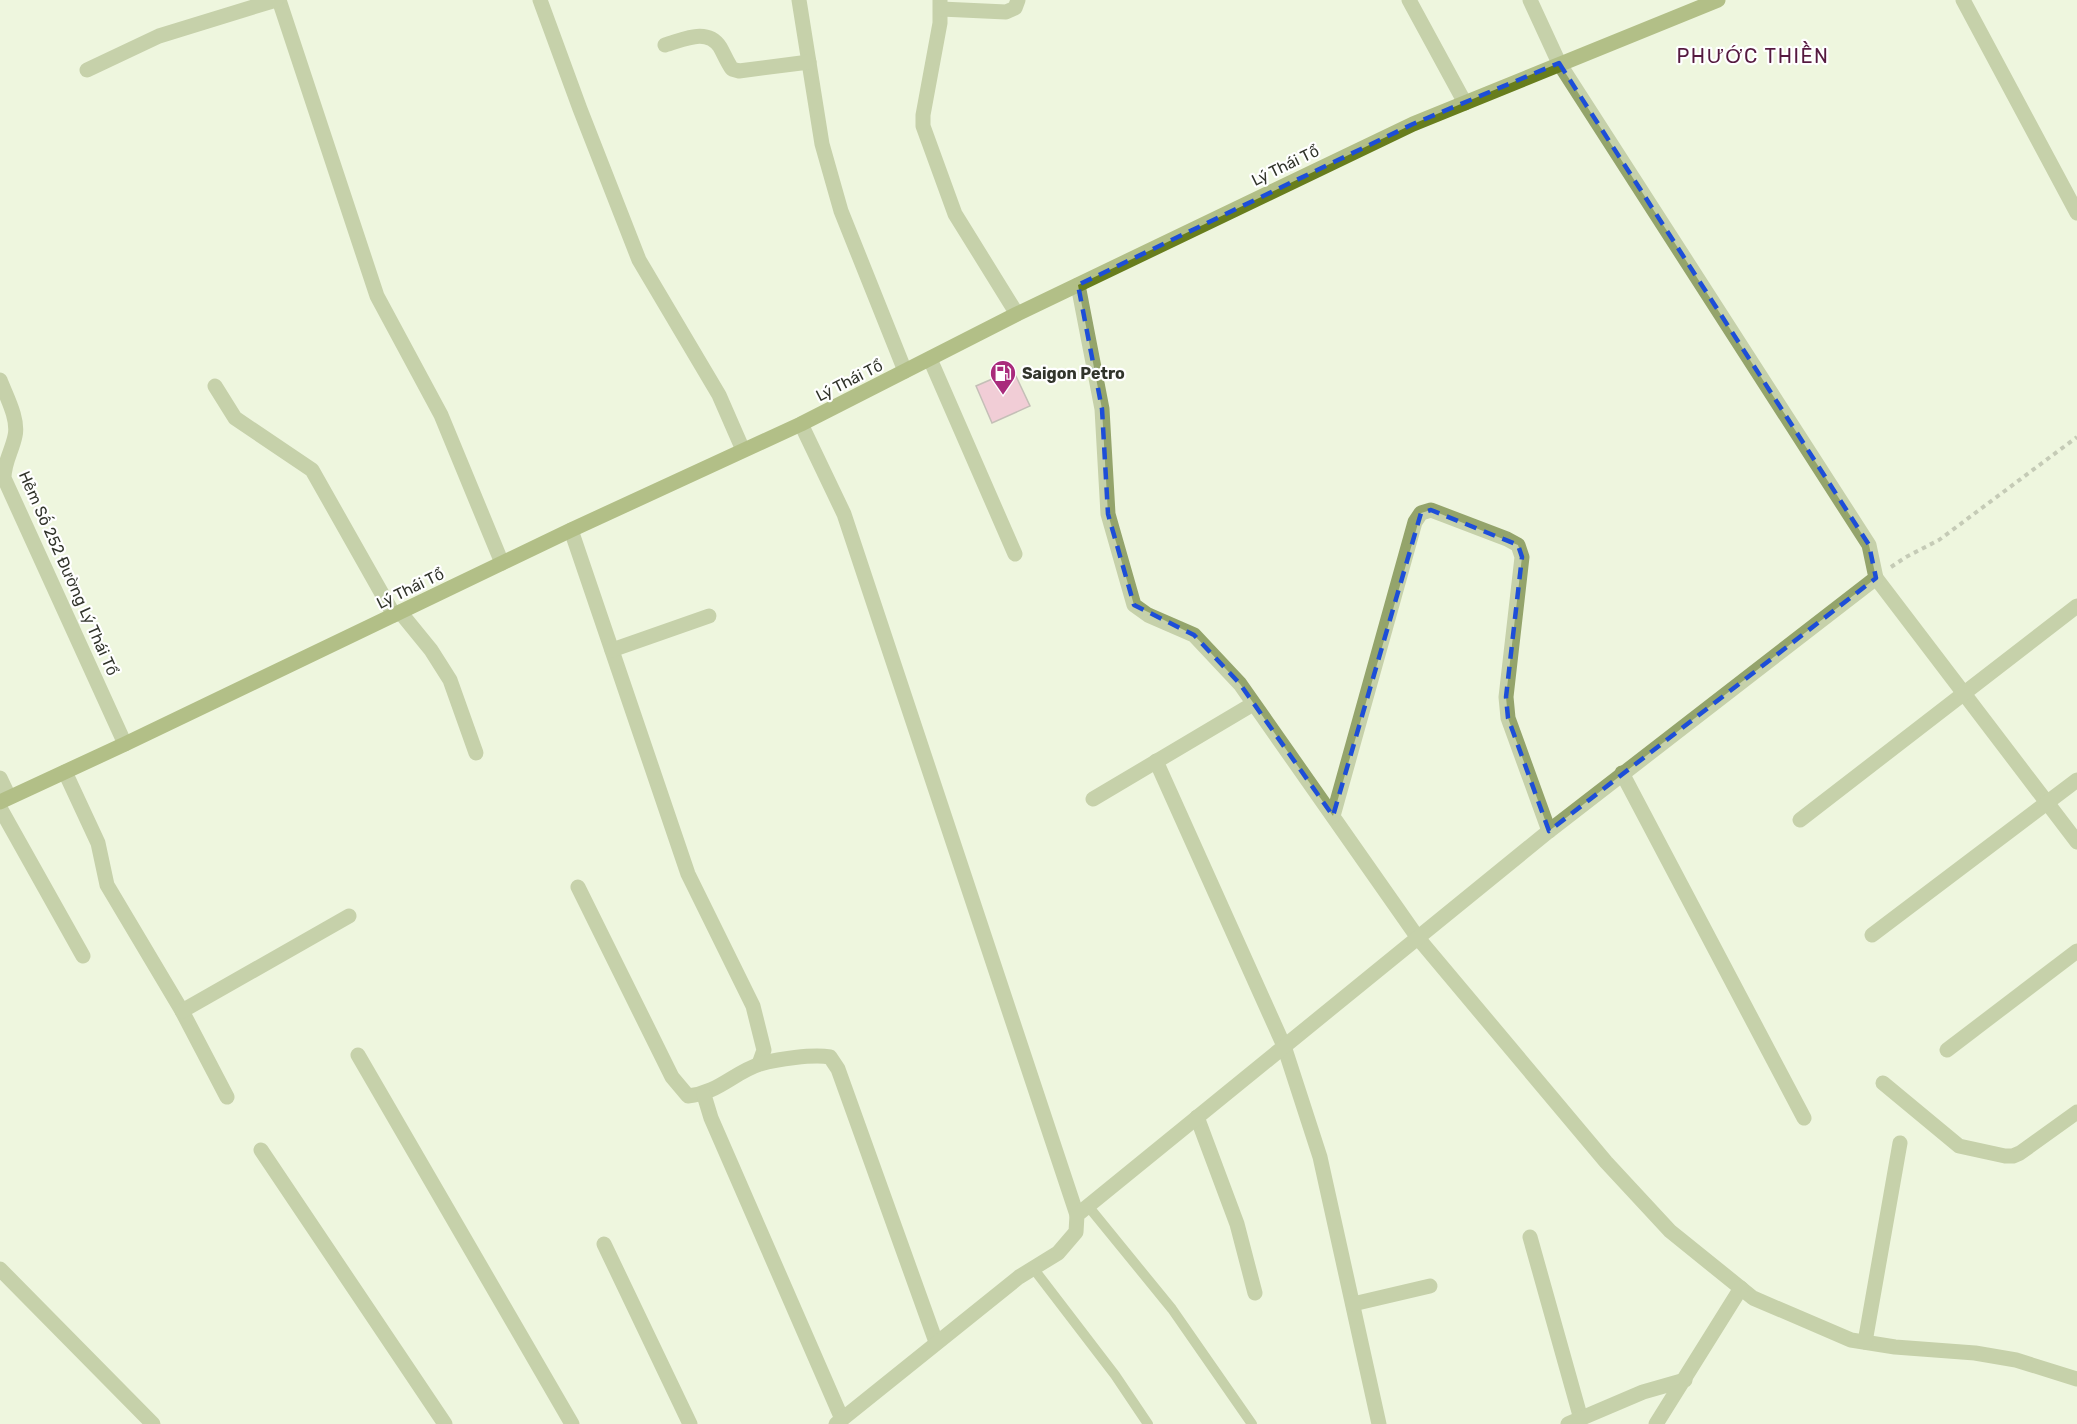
<svg xmlns="http://www.w3.org/2000/svg" width="2077" height="1424" font-family="Rubik,sans-serif">
  <style>
    .building { fill: #f39ccc; stroke: #917c87; stroke-width: 1.5 }
    .lines { fill: none; stroke-linecap: round; stroke-linejoin: round }
    .path { stroke: #929786; stroke-width: 4; stroke-dasharray: 4.5 4.5; stroke-linecap: butt }
    .lane { stroke: #94a46b; stroke-width: 10 }
    .street { stroke: #94a46b; stroke-width: 15 }
    .secondary { stroke: #687d1d; stroke-width: 15 }
    .marked { fill: none; stroke: #1d4ed8; stroke-width: 4.5; stroke-dasharray: 12 8; stroke-linejoin: round }
    .labels { text-anchor: middle; stroke-width: 4.5; stroke-linejoin: round; paint-order: stroke }
    .street-label { font-size: 16px; fill: #31342b; stroke: #fff }
    .poi-label { font-size: 16px; font-weight: bold; fill: #31342b; stroke: #fff; text-anchor: start }
    .quarter-label { font-size: 20px; letter-spacing: 1.5px; fill: #55193f; stroke: #fff }
  </style>
  <rect width="100%" height="100%" fill="#eef5de"/>
  <path class="building" d="M1013,370L1030,406L992,423L976,386Z"/>
  <g class="lines">
    <path class="path" d="M1891,567L1906,557L1939,540L2077,437"/>
    <g class="lane">
      <path d="M1088,1206L1172,1309L1252,1424"/>
      <path d="M1033,1268L1115,1375L1148,1424"/>
    </g>
    <g class="street">
      <path d="M279,0L377,296L441,415L502,563"/>
      <path d="M540,0L580,109L639,260L719,395L743,450"/>
      <path d="M799,0L822,144L841,211L905,371"/>
      <path d="M940,0V23L923,115V126L955,214L1017,314"/>
      <path d="M1409,0L1465,103"/>
      <path d="M1963,0L2077,213"/>
      <path d="M941,9L1006,12L1015,8L1018,0"/>
      <path d="M665,45C683,40 707,27 720,47C724,54 727,62 732,69L739,71L809,62"/>
      <path d="M87,70L159,36L276,0"/>
      <path d="M1078,285L1102,409L1108,514L1134,605L1148,615L1194,635L1240,684L1418,938L1606,1162L1670,1231L1753,1298L1851,1340L1895,1347L1975,1353L2016,1360L2077,1379"/>
      <path d="M930,359L1015,554"/>
      <path d="M0,380C6,396 19,419 15,436C12,451 4,462 4,478L125,744"/>
      <path d="M215,386L235,418L312,470L394,615"/>
      <path d="M801,424L844,514L1077,1215"/>
      <path d="M571,530L688,874L753,1006L764,1050L759,1064"/>
      <path d="M1876,578L2077,842"/>
      <path d="M400,612L431,650L450,680L476,753"/>
      <path d="M612,650L709,616"/>
      <path d="M1156,761L1284,1046L1320,1157L1379,1424"/>
      <path d="M65,772L98,843L107,885L182,1011L227,1097"/>
      <path d="M1622,773L1804,1118"/>
      <path d="M0,778L9,797"/>
      <path d="M1093,799L1253,704"/>
      <path d="M0,808L83,956"/>
      <path d="M1333,816L1415,522L1421,513L1431,510L1507,539L1518,545L1522,557L1506,697L1508,718L1549,831"/>
      <path d="M1800,820L2077,606"/>
      <path d="M578,887L672,1077L688,1096C718,1093 733,1073 760,1064C777,1059 813,1054 830,1057L838,1069L936,1342"/>
      <path d="M1872,935L2077,780"/>
      <path d="M182,1011L349,916"/>
      <path d="M1947,1050L2077,951"/>
      <path d="M358,1055L572,1424"/>
      <path d="M1883,1083L1959,1146L2005,1156H2013L2020,1153L2077,1112"/>
      <path d="M704,1095L711,1118L842,1419"/>
      <path d="M1197,1117L1237,1224L1255,1293"/>
      <path d="M261,1150L445,1424"/>
      <path d="M1530,1237L1581,1419"/>
      <path d="M604,1244L690,1424"/>
      <path d="M0,1269L153,1424"/>
      <path d="M1353,1304L1430,1286"/>
      <path d="M1865,1342L1900,1143"/>
      <path d="M836,1424L1019,1277L1058,1253L1076,1232L1077,1215L1549,831L1876,578L1869,545L1559,63L1530,0"/>
      <path d="M1568,1424L1643,1392L1685,1380"/>
      <path d="M1656,1424L1741,1288"/>
    </g>
    <path class="secondary" d="M0,802L125,744L571,530L801,424L1017,314L1413,124L1718,0"/>
  </g>
  <path d="M0 0H2077V1424H0ZM1559,63L1869,545L1876,578L1549,831L1508,718L1506,697L1522,557L1518,545L1431,510L1421,513L1333,816L1240,684L1194,635L1134,605L1108,514L1102,409L1078,285L1413,124Z" fill="#eef5de" fill-opacity=".55" fill-rule="evenodd"/>
  <path class="marked" d="M1559,63L1869,545L1876,578L1549,831L1508,718L1506,697L1522,557L1518,545L1431,510L1421,513L1333,816L1240,684L1194,635L1134,605L1108,514L1102,409L1078,285L1413,124Z"/>
  <defs>
    <g id="fuel-pin" transform="scale(1.35)"><path d="M0 17L-7.5 6A9.5 9.5 0 1 1 7.5 6Z" fill="#a92b7c" stroke="#fff"/><path d="M-5.5-6h7V0h2V4h1.3V-2.5L3-4.5l.8-.8L6-3V5H2.5V1h-1V6h-7ZM-4.2-4.7v3.2H.2V-4.7Z" fill="#fff"/></g>
  </defs>
  <g fill-rule="evenodd">
    <use href="#fuel-pin" x="1003" y="373"/>
  </g>
  <g class="labels">
    <g class="street-label">
      <text transform="translate(1285 165) rotate(-26)" y="6">Lý Thái Tổ</text>
      <text transform="translate(849 380) rotate(-27)" y="6">Lý Thái Tổ</text>
      <text transform="translate(69 573) rotate(66)" y="6">Hẻm Số 252 Đường Lý Thái Tổ</text>
      <text transform="translate(410 588) rotate(-26)" y="6">Lý Thái Tổ</text>
    </g>
    <g class="poi-label">
      <text x="1022" y="379">Saigon Petro</text>
    </g>
    <g class="quarter-label">
      <text x="1753" y="63">PHƯỚC THIỀN</text>
    </g>
  </g>
</svg>
